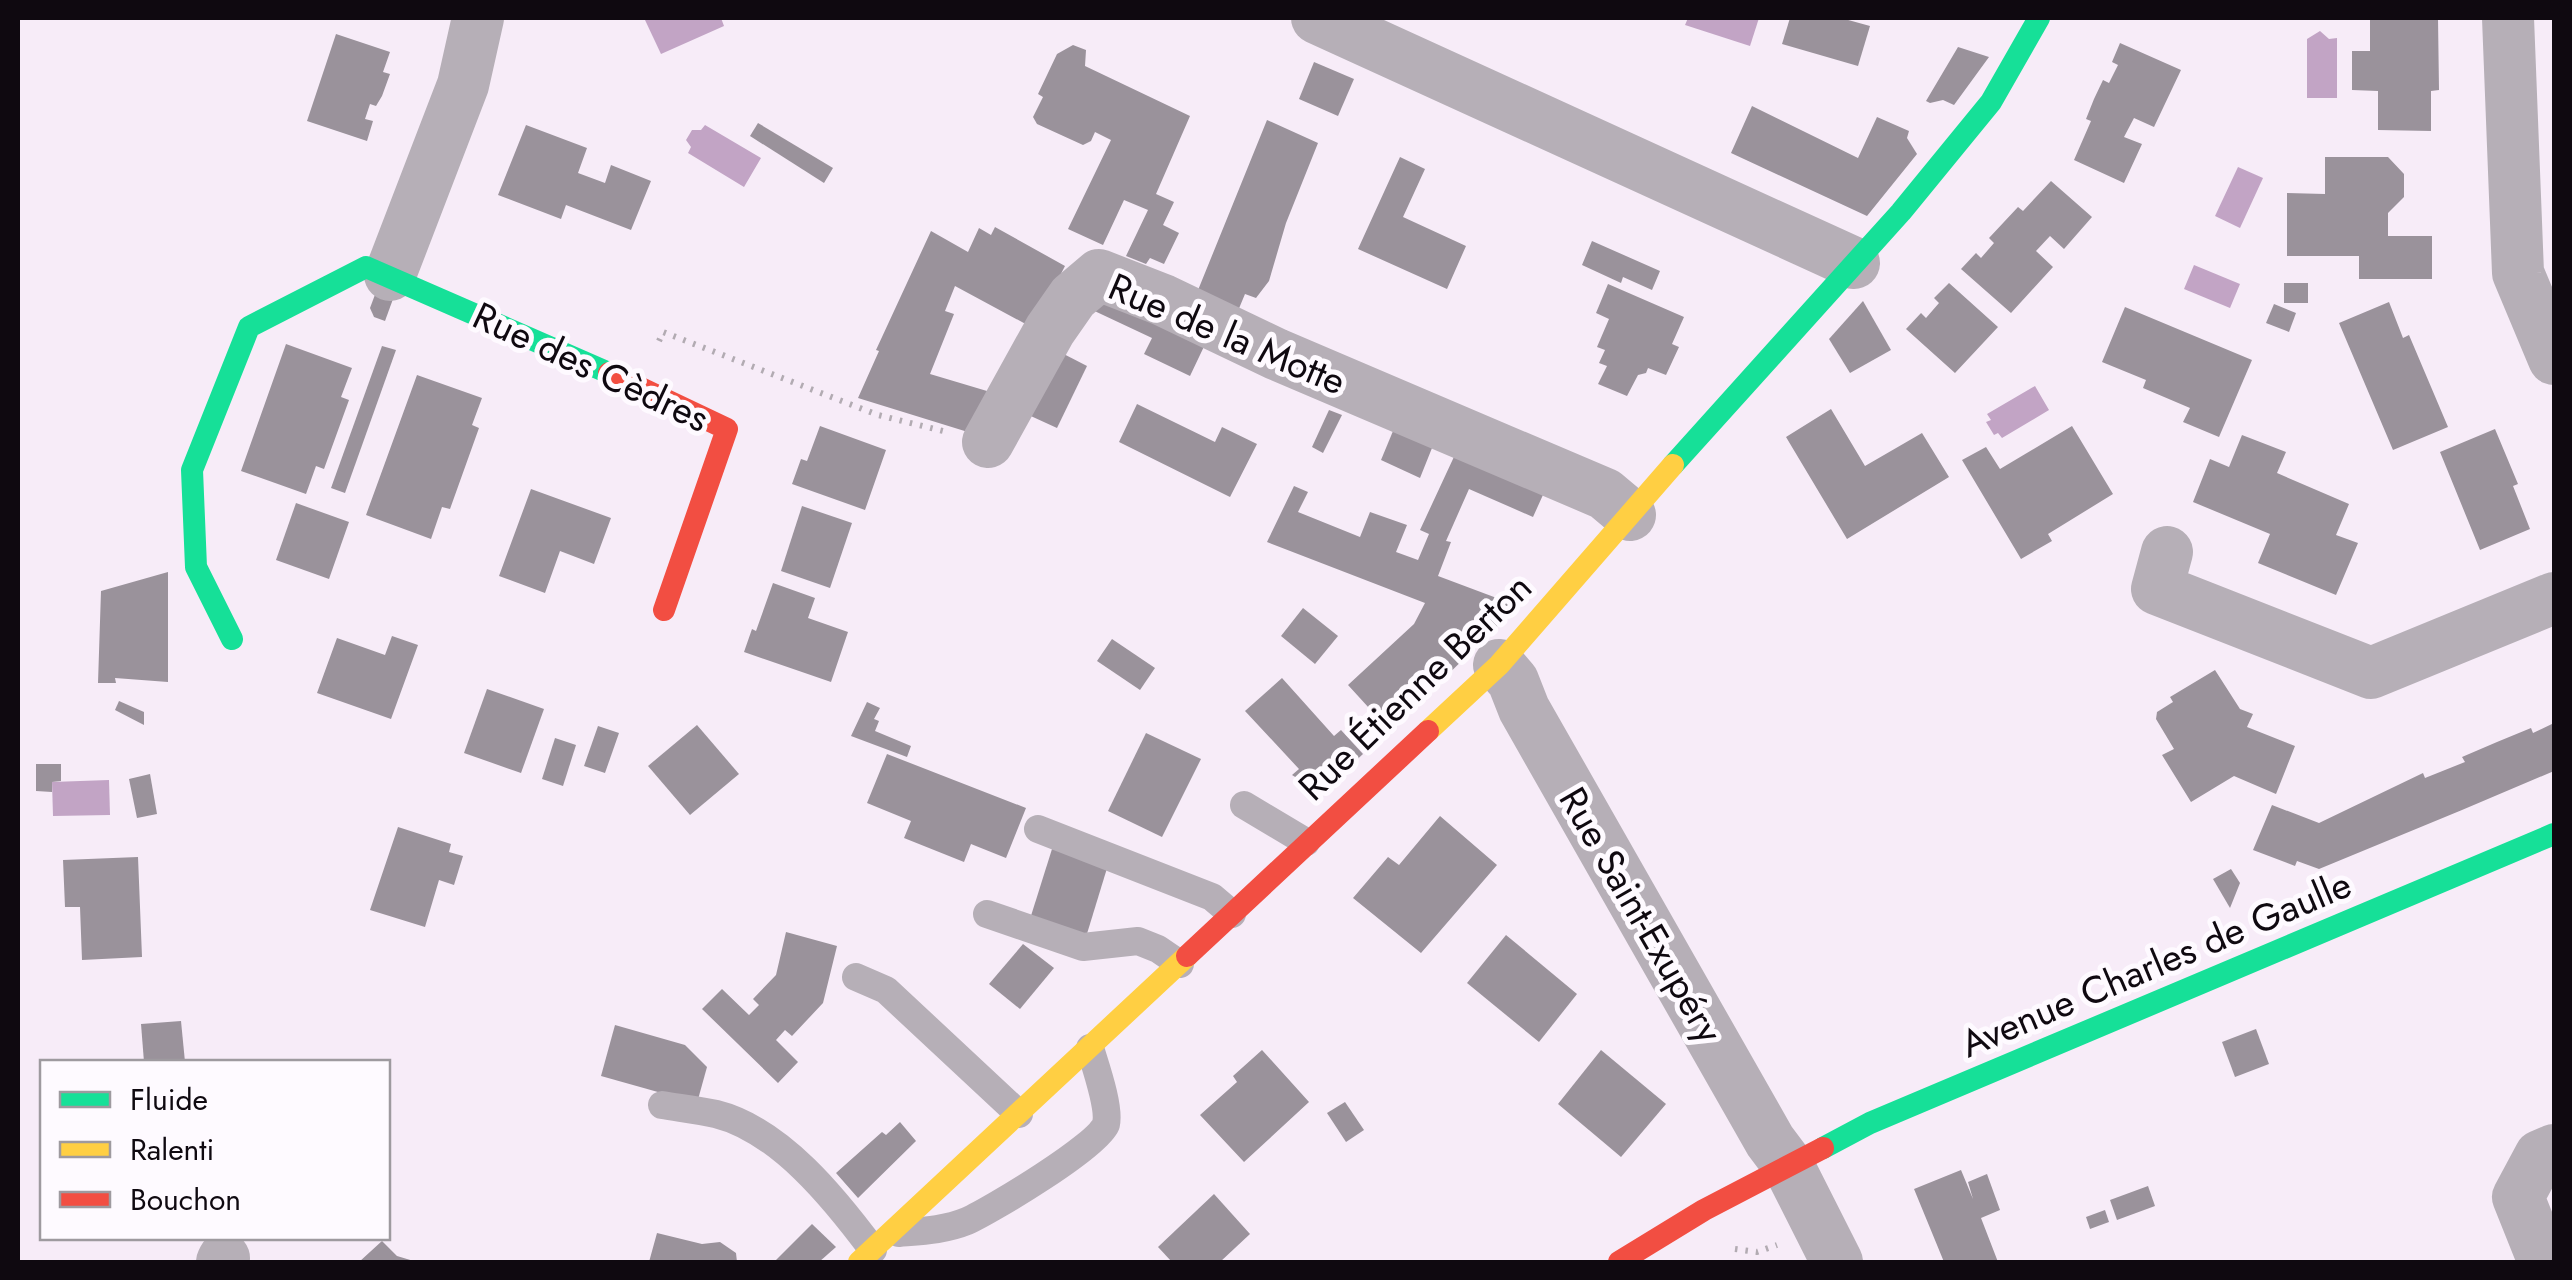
<svg xmlns="http://www.w3.org/2000/svg" width="2572" height="1280" font-family="Jost,sans-serif">
  <style>
    .water { fill: #c2a4c5 }
    .building { fill: #9a929b }
    .lines { fill: none; stroke-linecap: round; stroke-linejoin: round }
    .path { stroke: #b2abb2; stroke-width: 6; stroke-dasharray: 2.5 8; stroke-linecap: butt }
    .lane { stroke: #b6afb7; stroke-width: 28 }
    .street { stroke: #b6afb7; stroke-width: 52 }
    .fast { stroke: #16e098; stroke-width: 22 }
    .slow { stroke: #ffcf43; stroke-width: 22 }
    .jam { stroke: #f24e42; stroke-width: 22 }
    .labels { text-anchor: middle; stroke-width: 10; stroke-linejoin: round; paint-order: stroke }
    .street-label { font-size: 38px; fill: #0f0910; stroke: #fefaff }
  </style>
  <rect width="100%" height="100%" fill="#f7ecf8"/>
  <g class="water">
    <path d="M651,18H721L724,26L661,54L645,20Z"/>
    <path d="M1688,18H1759L1750,46L1685,25Z"/>
    <path d="M2320,31L2329,39L2337,38V98H2307V39Z"/>
    <path d="M705,125L761,158L744,187L688,153L691,147L686,140L692,130H701Z"/>
    <path d="M2238,167L2263,178L2240,228L2215,216Z"/>
    <path d="M2194,265L2240,284L2230,308L2184,289Z"/>
    <path d="M2035,386L2049,410L2002,438L1998,433L1994,435L1986,422L1991,420L1987,414Z"/>
    <path d="M109,780L110,815L53,816L52,782Z"/>
  </g>
  <g class="building">
    <path d="M1790,18H1841L1870,26L1858,66L1782,44Z"/>
    <path d="M2370,18H2438L2439,90L2431,91V131L2378,130V91L2352,90V51H2370Z"/>
    <path d="M336,34L390,52L383,72L390,74L382,96L376,106L370,104L365,119L373,121L367,141L307,121Z"/>
    <path d="M2120,43L2181,70L2154,127L2134,118L2124,137L2142,144L2124,183L2074,160L2091,121L2086,119L2094,99L2103,80L2109,83L2118,65L2112,62Z"/>
    <path d="M1073,45L1086,50L1085,66L1190,116L1156,194L1174,202L1163,225L1179,233L1164,264L1150,258L1146,264L1126,256L1148,210L1124,200L1103,245L1068,229L1111,140L1095,132L1091,141L1083,145L1037,124L1033,117L1043,97L1038,94L1057,54Z"/>
    <path d="M1958,47L1989,57L1954,105L1943,100L1930,103L1926,101Z"/>
    <path d="M1314,62L1354,79L1338,116L1299,99Z"/>
    <path d="M1752,106L1858,158L1877,117L1909,131L1907,138L1917,154L1867,216L1731,153Z"/>
    <path d="M1267,120L1318,143L1286,223L1269,281L1256,298L1245,294L1235,318L1194,300Z"/>
    <path d="M758,123L833,168L824,183L750,136Z"/>
    <path d="M526,125L587,148L578,173L605,183L611,165L651,181L631,230L566,205L561,219L498,195Z"/>
    <path d="M1400,157L1425,169L1403,217L1466,246L1447,289L1358,249Z"/>
    <path d="M2325,157H2388L2404,174V197L2388,213V236H2432V279H2359V256H2287V193L2325,194Z"/>
    <path d="M2051,181L2092,217L2064,249L2050,236L2036,251L2053,267L2011,313L1961,269L1976,253L1981,258L1994,243L1989,238L2018,207L2023,211Z"/>
    <path d="M995,227L1065,266L1033,328L955,286L945,311L954,314L930,374L997,394L984,437L858,398L879,351L876,350L931,231L968,252L979,228L991,235Z"/>
    <path d="M1592,241L1660,271L1652,290L1623,277L1621,283L1582,265Z"/>
    <path d="M1949,283L1998,327L1955,373L1906,329L1921,313L1926,318L1939,303L1934,298Z"/>
    <rect x="2284" y="283" width="24" height="20"/>
    <path d="M1608,284L1684,317L1672,344L1679,347L1666,375L1648,368L1646,373L1638,375L1627,396L1598,384L1607,366L1599,363L1605,350L1597,347L1609,319L1596,313Z"/>
    <path d="M376,292L393,299L385,321L374,317L370,308Z"/>
    <path d="M1121,297L1209,336L1190,376L1144,354L1152,338L1086,307Z"/>
    <path d="M1863,301L1891,350L1850,373L1829,339Z"/>
    <path d="M2389,302L2403,338L2409,335L2448,427L2393,450L2339,323Z"/>
    <path d="M2274,304L2296,313L2289,332L2266,323Z"/>
    <path d="M2125,307L2252,360L2219,437L2183,422L2190,408L2143,388L2146,380L2102,362Z"/>
    <path d="M286,344L352,368L341,397L349,400L324,469L316,466L306,494L241,471Z"/>
    <path d="M382,346L396,350L345,493L331,488Z"/>
    <path d="M1054,349L1087,366L1057,428L1022,412Z"/>
    <path d="M417,375L482,398L472,425L479,428L450,509L442,507L431,539L366,515Z"/>
    <path d="M1137,404L1215,442L1222,427L1257,444L1230,497L1119,442Z"/>
    <path d="M1831,409L1865,466L1922,433L1949,477L1847,539L1786,437Z"/>
    <path d="M1329,410L1342,415L1323,453L1312,447Z"/>
    <path d="M1398,419L1434,443L1420,478L1381,460Z"/>
    <path d="M820,426L886,450L865,510L792,484L801,459L807,461Z"/>
    <path d="M2072,426L2113,494L2048,534L2052,541L2021,559L1962,460L1986,447L2000,469Z"/>
    <path d="M2495,429L2518,484L2513,486L2530,529L2480,550L2440,452Z"/>
    <path d="M2242,435L2286,452L2277,473L2349,504L2336,535L2358,543L2336,595L2258,563L2270,534L2193,502L2210,459L2229,467Z"/>
    <path d="M1459,446L1547,486L1533,517L1469,489L1446,541L1451,542L1438,576L1518,606L1390,731L1348,685L1414,624L1425,603L1267,542L1294,486L1308,492L1298,512L1360,537L1370,512L1407,525L1396,552L1418,560L1429,534L1420,530Z"/>
    <path d="M531,489L611,518L594,564L560,551L545,593L499,576Z"/>
    <path d="M296,503L349,522L329,579L276,560Z"/>
    <path d="M802,506L852,523L830,588L781,571Z"/>
    <path d="M168,572V682L115,678L116,683H98L101,591Z"/>
    <path d="M773,583L815,598L808,618L848,632L831,682L744,652L752,629L756,631Z"/>
    <path d="M1303,608L1338,636L1315,664L1281,636Z"/>
    <path d="M392,636L418,645L391,719L317,693L337,638L385,655Z"/>
    <path d="M1112,639L1155,668L1140,690L1097,661Z"/>
    <path d="M2215,670L2240,709L2253,714L2247,727L2295,746L2276,794L2234,776L2191,802L2162,755L2174,749L2156,719L2157,712L2173,702L2170,697Z"/>
    <path d="M1282,678L1334,736L1341,730L1363,754L1321,793L1292,775L1299,769L1245,711Z"/>
    <path d="M487,689L544,709L521,773L464,753Z"/>
    <path d="M119,701L144,712V725L115,710Z"/>
    <path d="M867,702L880,708L874,719L879,721L875,731L911,746L907,757L851,736Z"/>
    <path d="M2554,723V771L2462,810L2319,869L2297,861L2295,866L2253,850L2272,805L2319,823L2423,773L2425,778L2465,762L2462,757L2497,742L2531,728L2533,733Z"/>
    <path d="M697,725L739,774L690,815L648,766Z"/>
    <path d="M598,726L619,733L605,773L584,766Z"/>
    <path d="M1146,733L1201,759L1162,837L1108,811Z"/>
    <path d="M555,738L576,745L563,786L542,779Z"/>
    <path d="M887,754L1026,808L1006,858L971,844L964,862L904,838L911,821L867,803Z"/>
    <path d="M36,764H61V781L52,782V792L36,791Z"/>
    <path d="M150,774L157,814L137,818L129,779Z"/>
    <path d="M1440,816L1497,865L1421,953L1353,898L1388,857L1399,865Z"/>
    <path d="M398,827L451,844L449,852L463,856L454,885L439,880L425,927L370,910Z"/>
    <path d="M1052,849L1108,865L1086,937L1030,919Z"/>
    <path d="M138,857L142,957L82,960L80,907H65L63,860Z"/>
    <path d="M2231,869L2240,883L2230,908L2213,879Z"/>
    <path d="M786,932L837,946L823,1003L792,1036L785,1030L776,1040L798,1062L778,1083L702,1009L722,989L749,1015L759,1005L753,999L776,975Z"/>
    <path d="M1506,935L1577,994L1539,1042L1467,983Z"/>
    <path d="M1023,944L1054,968L1020,1009L989,984Z"/>
    <path d="M181,1021L185,1062H144L141,1024Z"/>
    <path d="M615,1025L685,1045L707,1067L697,1103L601,1076Z"/>
    <path d="M2256,1029L2269,1064L2235,1077L2222,1042Z"/>
    <path d="M1262,1050L1309,1102L1244,1162L1200,1115L1237,1082L1233,1076Z"/>
    <path d="M1601,1050L1666,1104L1621,1157L1558,1104Z"/>
    <path d="M1345,1102L1364,1130L1346,1142L1327,1113Z"/>
    <path d="M900,1122L916,1141L858,1198L836,1173L882,1132L886,1135Z"/>
    <path d="M1961,1170L1973,1199L1968,1182L1987,1174L2000,1210L1981,1218L1998,1262H1944L1914,1189Z"/>
    <path d="M2148,1186L2155,1206L2117,1220L2110,1200Z"/>
    <path d="M1214,1194L1250,1234L1220,1262H1172L1158,1247Z"/>
    <path d="M2105,1210L2109,1222L2090,1229L2086,1217Z"/>
    <path d="M812,1224L836,1247L819,1262H774Z"/>
    <path d="M657,1233L702,1244L720,1242L736,1253L737,1262H649Z"/>
    <path d="M382,1241L397,1256L417,1262H359Z"/>
  </g>
  <g class="lines">
    <g class="path">
      <path d="M659,341L663,332L878,415L943,431"/>
      <path d="M1735,1249L1757,1252L1777,1245"/>
    </g>
    <g class="lane">
      <path d="M1244,805L1306,842"/>
      <path d="M1038,829L1212,897L1232,914"/>
      <path d="M987,914L1083,947L1138,941L1158,949L1180,964"/>
      <path d="M856,977L886,990L1019,1114"/>
      <path d="M662,1105C680,1108 699,1110 716,1114C780,1130 835,1199 873,1250"/>
      <path d="M899,1233C922,1231 945,1230 967,1221C990,1211 1101,1144 1106,1124C1110,1107 1095,1065 1090,1048"/>
    </g>
    <g class="street">
      <path d="M1317,18L1854,263"/>
      <path d="M2508,18L2518,273L2554,359"/>
      <path d="M390,275L463,85L478,18"/>
      <path d="M988,442L1050,330L1073,297L1099,275L1163,300L1276,354L1605,494L1630,515"/>
      <path d="M2167,552L2157,589L2371,673L2554,598"/>
      <path d="M1499,665L1513,681L1524,709L1770,1141L1788,1165L1837,1262"/>
      <path d="M222,1262L224,1258"/>
      <path d="M2544,1262L2518,1197L2540,1156L2554,1150"/>
    </g>
    <g class="fast">
      <path d="M1673,465L1901,212L1991,102L2039,18"/>
      <path d="M232,639L196,567L192,470L249,327L366,267L609,373"/>
      <path d="M1823,1148L1870,1123L2554,834"/>
    </g>
    <g class="slow">
      <path d="M1428,731L1499,665L1673,465"/>
      <path d="M859,1262L1187,956"/>
    </g>
    <g class="jam">
      <path d="M609,373L727,429L664,610"/>
      <path d="M1187,956L1428,731"/>
      <path d="M1619,1262L1704,1210L1823,1148"/>
    </g>
  </g>
  <g class="labels">
    <g class="street-label">
      <text transform="translate(1227 334) rotate(23)" y="13">Rue de la Motte</text>
      <text transform="translate(591 367) rotate(25)" y="13">Rue des Cèdres</text>
      <text transform="translate(1415 687) rotate(-44)" y="13">Rue Étienne Berton</text>
      <text transform="translate(1641 915) rotate(60)" y="13">Rue Saint-Exupéry</text>
      <text transform="translate(2156 964) rotate(-23)" y="13">Avenue Charles de Gaulle</text>
    </g>
  </g>
  <rect width="2572" height="1280" fill="none" stroke="#0f0910" stroke-width="40"/>
  <rect x="40" y="1060" width="350" height="180" fill="#fefaff" stroke="#9e9a9f" stroke-width="2.5"/>
  <rect x="60" y="1092" width="50" height="15" fill="#16e098" stroke="#9e9a9f" stroke-width="2.5"/>
  <text x="130" y="1110" font-size="30" fill="#0f0910">Fluide</text>
  <rect x="60" y="1142" width="50" height="15" fill="#ffcf43" stroke="#9e9a9f" stroke-width="2.5"/>
  <text x="130" y="1160" font-size="30" fill="#0f0910">Ralenti</text>
  <rect x="60" y="1192" width="50" height="15" fill="#f24e42" stroke="#9e9a9f" stroke-width="2.5"/>
  <text x="130" y="1210" font-size="30" fill="#0f0910">Bouchon</text>
</svg>
